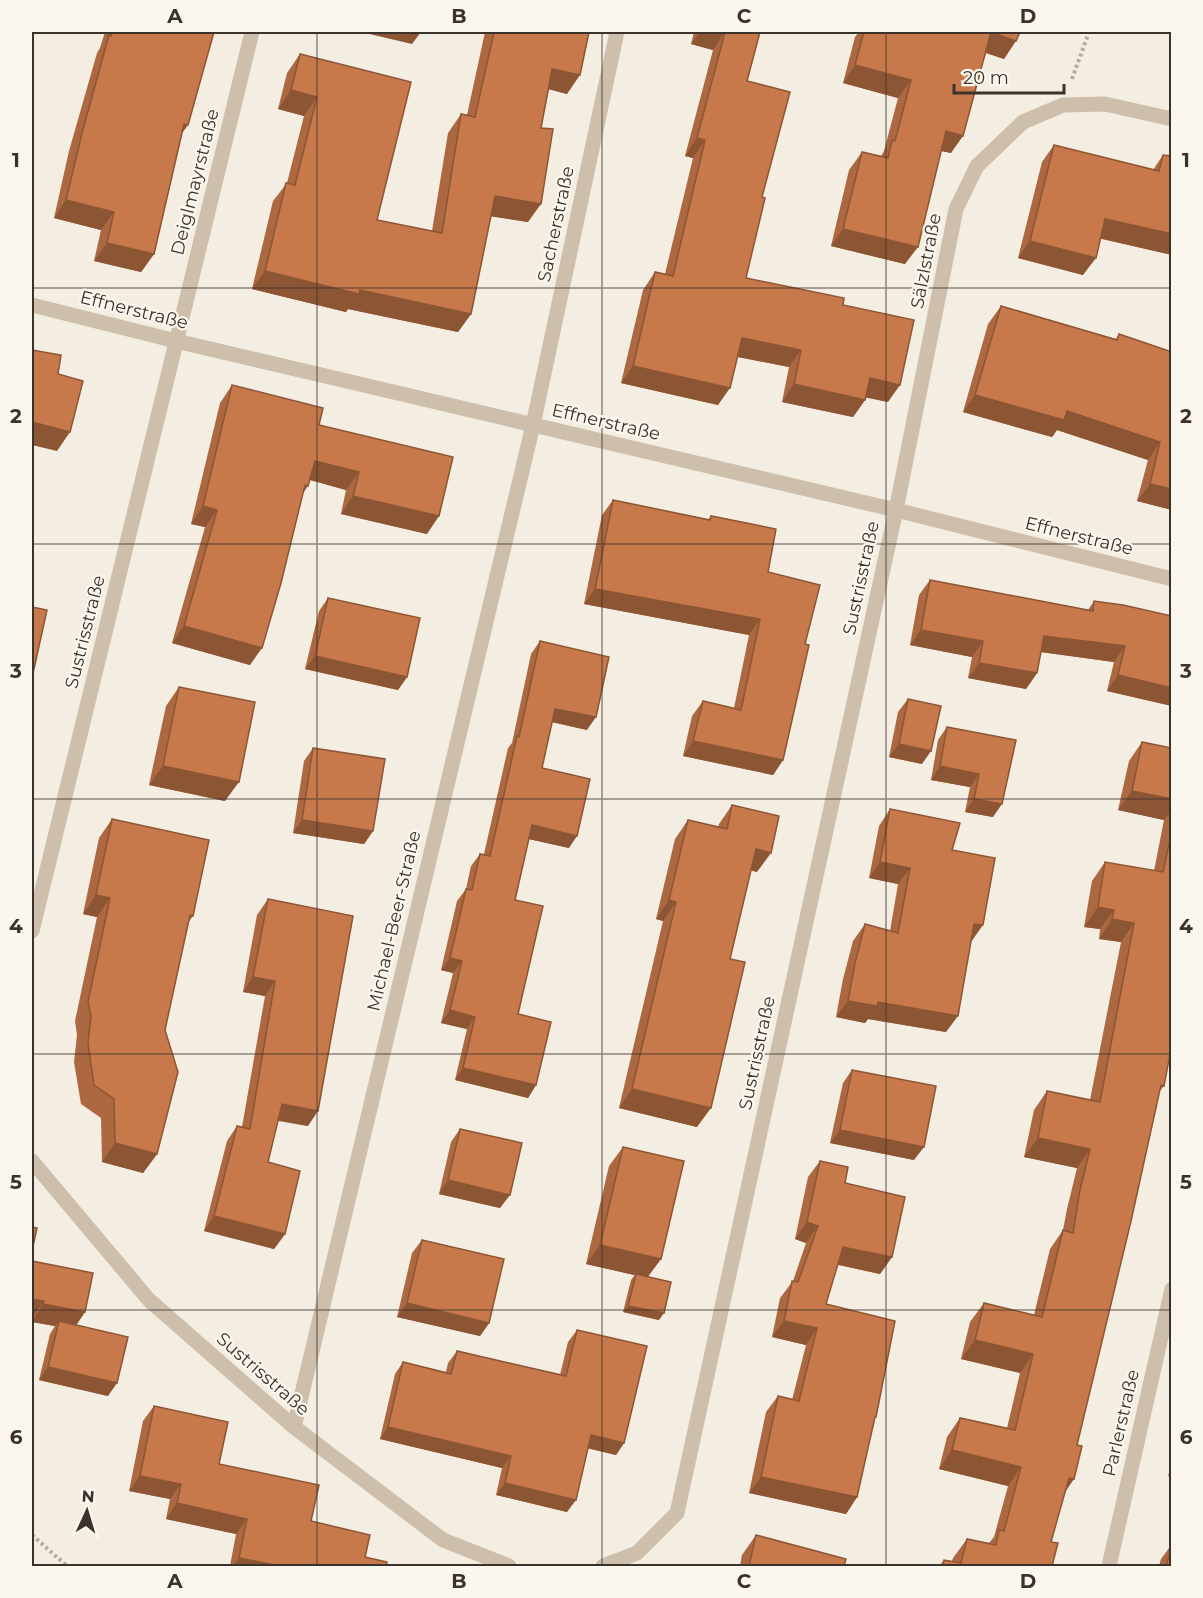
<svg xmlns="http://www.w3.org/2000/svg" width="1203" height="1598" font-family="Montserrat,sans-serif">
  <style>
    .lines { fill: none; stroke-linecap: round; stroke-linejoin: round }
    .path { stroke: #b9a996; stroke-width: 4; stroke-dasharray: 3 3; stroke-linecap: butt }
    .minor { stroke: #cdbfac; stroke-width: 15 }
    .wall { fill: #ac6840 }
    .shaded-wall { fill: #8c5534 }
    .building { fill: #c8794b; stroke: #8c5534; stroke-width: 1.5 }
    .grid { fill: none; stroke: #3b322b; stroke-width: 1.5; stroke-opacity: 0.55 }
    .labels { text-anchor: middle; stroke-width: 4.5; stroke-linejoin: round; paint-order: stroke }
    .street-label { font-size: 18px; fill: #3b322b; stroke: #fbf6ee }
    .neatline { fill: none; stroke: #3b322b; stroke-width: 2 }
    .grid-label { font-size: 20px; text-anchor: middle; font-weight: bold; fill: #3b322b }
  </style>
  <rect width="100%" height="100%" fill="#f4ede1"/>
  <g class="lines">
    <g class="path">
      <path d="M1072,79L1089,32"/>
      <path d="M32,1535L67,1566"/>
    </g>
    <g class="minor">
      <path d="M32,305L176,341L896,510L1172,579"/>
      <path d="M32,931L252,32"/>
      <path d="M32,1161L149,1300L294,1427L443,1540L509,1566"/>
      <path d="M294,1427L533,425L617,32"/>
      <path d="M603,1566L637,1553L677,1513L896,510L956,209L977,166L1023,122L1063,105L1105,104L1172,119"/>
      <path d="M1109,1566L1172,1289"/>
    </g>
  </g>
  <g class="wall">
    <path d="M105,32H214L182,134L154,254L141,272L94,261L101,230L54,218L69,151L97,53L100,48Z"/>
    <path d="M485,32H589L567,94L549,89L541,128L528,222L491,216L471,314L458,332L348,309L346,312L252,289L273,201L287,183L304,116L278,109L287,73L300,54L377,220L432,231L448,133L461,114L467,115Z"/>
    <path d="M694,32H760L747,81L762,197L746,278L843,305L888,402L866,397L865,400L853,417L782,402L789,367L737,357L718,405L621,383L643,290L655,272L665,274L693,158L685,156L713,50L691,44Z"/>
    <path d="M859,32H1020L1004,59L986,53L951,153L941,151L905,264L831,246L849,170L862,152L881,156L884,151L898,98L843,83L855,37Z"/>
    <path d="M1054,145L1153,170L1163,155L1172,156V255L1100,238L1083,275L1018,258L1042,162Z"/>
    <path d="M1001,306L1116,339L1119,334L1172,352V510L1137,501L1148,460L1057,430L1052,437L963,412L988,324Z"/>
    <path d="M232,385L319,425L427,534L341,514L346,490L310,480L302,494L250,665L172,643L205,527L191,524L220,403Z"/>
    <path d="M613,500L708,520L711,516L768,572L805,644L783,760L773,775L683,756L692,716L703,701L734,708L749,635L584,604L602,515Z"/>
    <path d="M930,580L1088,610L1094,601L1172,616V706L1107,691L1114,662L1041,652L1037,673L1026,689L968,678L972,657L910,645L919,595Z"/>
    <path d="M328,598L407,677L398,690L305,669L319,611Z"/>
    <path d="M540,641L587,730L552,722L542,768L569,848L529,839L515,900L518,1014L536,1085L528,1098L455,1080L467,1029L441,1023L453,973L441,970L457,901L466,889L471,866L480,854H484L508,748L512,743L531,654Z"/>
    <path d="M179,687L225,801L149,785L166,706Z"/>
    <path d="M908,699L922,764L889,757L898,712Z"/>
    <path d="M947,727L1016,740L993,817L965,812L970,787L931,780L938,740Z"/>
    <path d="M1142,742L1172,748V1044L1164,1086L1159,1092L1065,1492L1051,1542L1052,1566H939L944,1560L952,1561L953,1558L967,1539L989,1543L994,1537L1008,1486L939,1469L947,1437L960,1418L1007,1428L1020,1373L961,1359L970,1322L984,1303L1034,1315L1050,1249L1063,1230L1067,1209L1077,1168L1024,1157L1034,1110L1047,1091L1090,1100L1121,942L1099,939L1100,929L1084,927L1092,881L1105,862L1154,871L1164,820L1118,810L1129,761Z"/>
    <path d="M313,748L373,831L364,844L293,833L304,761Z"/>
    <path d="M732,805L757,872L751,870L730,959L697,1127L619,1108L663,921L656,919L675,839L688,820L718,827L719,824Z"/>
    <path d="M890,809L952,850L971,942L946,1032L868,1019L865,1023L836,1017L843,979L853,941L865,924L890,931L898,884L869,878L879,826Z"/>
    <path d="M112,819L193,916L188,923L165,1030L157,1154L143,1173L102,1162L101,1118L81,1104L74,1062L77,1035L75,1021L97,917L83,914L99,838Z"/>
    <path d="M268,899L308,1126L278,1121L268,1162L285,1234L274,1249L204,1231L227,1141L237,1126L242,1127L265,996L243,992L257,915Z"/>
    <path d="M852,1070L914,1160L830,1143L843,1083Z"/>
    <path d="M460,1129L500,1208L439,1194L451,1142Z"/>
    <path d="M623,1147L661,1259L648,1276L659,1320L623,1312L631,1280L635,1275L586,1264L609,1166Z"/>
    <path d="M820,1161L845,1183L892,1257L880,1274L838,1265L826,1304L874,1420L857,1497L846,1514L749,1493L766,1412L778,1396L792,1400L806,1345L772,1337L780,1298L793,1281L806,1243L795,1239L808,1177Z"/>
    <path d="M422,1240L489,1323L480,1336L397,1317L412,1253Z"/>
    <path d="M32,1261L85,1312L76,1325L108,1396L39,1380L50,1334L55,1326L32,1322Z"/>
    <path d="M577,1330L624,1443L616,1455L588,1448L567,1512L496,1495L502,1468L380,1439L395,1374L403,1362L446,1372L448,1363L457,1351L560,1375L568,1342Z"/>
    <path d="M154,1406L219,1464L311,1521L365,1557L386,1566H230L236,1534L166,1519L170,1499L129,1491L143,1421Z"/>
    <path d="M1172,1463V1477L1168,1476Z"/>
    <path d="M756,1535L844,1566H740L742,1555Z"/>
    <path d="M1172,1544V1566H1159L1161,1559Z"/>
  </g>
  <g class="shaded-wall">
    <path d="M361,32H421L412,44Z"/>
    <path d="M700,32H725L713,50L691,44Z"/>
    <path d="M991,32L1016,41L1004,59L978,50Z"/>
    <path d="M855,65L911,80L898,98L843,83Z"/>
    <path d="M552,69L580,75L567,94L540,87Z"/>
    <path d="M291,90L317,97L304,116L278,109Z"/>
    <path d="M184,124L188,125L175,143Z"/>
    <path d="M946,131L963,136L951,153L933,149Z"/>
    <path d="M697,138L705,140L693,158L685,156Z"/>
    <path d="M495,196L541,204L528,222L482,215Z"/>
    <path d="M66,200L114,212L101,230L54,218Z"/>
    <path d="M1105,219L1172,234V255L1093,237Z"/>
    <path d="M843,229L918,247L905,264L831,246Z"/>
    <path d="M1030,241L1096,258L1083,275L1018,258Z"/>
    <path d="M107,243L154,254L141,272L94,261Z"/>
    <path d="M265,271L360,290L471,314L458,332L348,309L346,312L252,289Z"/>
    <path d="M742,338L801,350L789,367L729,355Z"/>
    <path d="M633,366L730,388L718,405L621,383Z"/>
    <path d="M870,378L900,385L888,402L858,396Z"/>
    <path d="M794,384L865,400L853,417L782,402Z"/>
    <path d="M975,395L1067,411L1160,442L1148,460L1057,430L1052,437L963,412Z"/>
    <path d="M32,422L70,432L57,451L32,445Z"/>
    <path d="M315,461L359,472L346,490L303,478Z"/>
    <path d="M1150,484L1172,489V510L1137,501Z"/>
    <path d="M305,485L308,486L296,503Z"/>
    <path d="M353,496L439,516L427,534L341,514Z"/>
    <path d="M203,506L217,510L205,527L191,524Z"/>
    <path d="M595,589L760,619L749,635L584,604Z"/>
    <path d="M184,626L262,648L250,665L172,643Z"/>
    <path d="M921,630L983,641L972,657L910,645Z"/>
    <path d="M1044,636L1125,646L1114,662L1033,651Z"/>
    <path d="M315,656L407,677L398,690L305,669Z"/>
    <path d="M979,663L1037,673L1026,689L968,678Z"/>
    <path d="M1118,675L1172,688V706L1107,691Z"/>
    <path d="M555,709L596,717L587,730L547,721Z"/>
    <path d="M693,741L783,760L773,775L683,756Z"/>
    <path d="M899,744L931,751L922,764L889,757Z"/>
    <path d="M163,766L239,782L225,801L149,785Z"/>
    <path d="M940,766L979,774L970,787L931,780Z"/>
    <path d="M1132,791L1172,799V810L1164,820L1118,810Z"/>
    <path d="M974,799L1002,804L993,817L965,812Z"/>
    <path d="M302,820L373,831L364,844L293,833Z"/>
    <path d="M532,825L577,836L569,848L524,838Z"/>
    <path d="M756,849L771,853L757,872L742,868Z"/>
    <path d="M880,862L910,868L898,884L869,878Z"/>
    <path d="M96,895L110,898L97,917L83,914Z"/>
    <path d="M669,900L676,902L663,921L656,919Z"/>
    <path d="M1098,907L1114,910L1100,929L1084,927Z"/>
    <path d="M1112,919L1134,923L1121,942L1099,939Z"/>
    <path d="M974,924L983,925L971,942L962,940Z"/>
    <path d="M450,958L462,961L453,973L441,970Z"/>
    <path d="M253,977L275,981L265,996L243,992Z"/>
    <path d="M848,1001L878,1002L958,1016L946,1032L868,1019L865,1023L836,1017Z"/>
    <path d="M450,1010L475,1017L467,1029L441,1023Z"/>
    <path d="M463,1068L536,1085L528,1098L455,1080Z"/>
    <path d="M632,1089L711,1108L697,1127L619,1108Z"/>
    <path d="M282,1104L318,1111L308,1126L272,1119Z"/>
    <path d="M840,1130L924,1147L914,1160L830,1143Z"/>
    <path d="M1038,1138L1090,1149L1077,1168L1024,1157Z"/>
    <path d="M115,1143L157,1154L143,1173L102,1162Z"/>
    <path d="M448,1180L510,1195L500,1208L439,1194Z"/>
    <path d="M214,1216L285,1234L274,1249L204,1231Z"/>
    <path d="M807,1222L818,1226L806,1243L795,1239Z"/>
    <path d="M600,1245L661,1259L647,1278L586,1264Z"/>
    <path d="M843,1247L892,1257L880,1274L832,1263Z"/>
    <path d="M32,1299L44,1301L32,1318Z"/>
    <path d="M407,1303L489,1323L480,1336L397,1317Z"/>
    <path d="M43,1304L85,1312L73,1330L59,1321L55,1326L32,1322Z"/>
    <path d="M628,1306L664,1313L659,1320L623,1312Z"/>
    <path d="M784,1321L817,1328L806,1345L772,1337Z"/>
    <path d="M975,1340L1033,1354L1020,1373L961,1359Z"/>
    <path d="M48,1367L117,1383L108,1396L39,1380Z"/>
    <path d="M388,1427L511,1456L502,1468L380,1439Z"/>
    <path d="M591,1435L624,1443L616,1455L582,1447Z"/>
    <path d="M952,1450L1021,1467L1008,1486L939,1469Z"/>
    <path d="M140,1476L181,1484L170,1499L129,1491Z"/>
    <path d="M761,1477L857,1497L846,1514L749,1493Z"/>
    <path d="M1069,1478L1074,1479L1061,1498Z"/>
    <path d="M505,1483L576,1500L567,1512L496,1495Z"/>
    <path d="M177,1503L247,1519L236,1534L166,1519Z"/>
    <path d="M239,1558L280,1566H233Z"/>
  </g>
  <g class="building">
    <path d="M113,32H214L188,125L184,124L154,254L107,243L114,212L66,200L82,133L109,35L111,36Z"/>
    <path d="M494,32H589L580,75L552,69L541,128L553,129L541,204L495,196L471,314L360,290L359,294L265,271L286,183L295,185L317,97L291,90L300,54L411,82L377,220L442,233L461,114L475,117Z"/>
    <path d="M723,32H760L747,81L790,92L762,197L765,198L746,278L844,298L843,305L914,320L900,385L870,378L865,400L794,384L801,350L742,338L730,388L633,366L655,272L673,276L705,140L697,138L725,32Z"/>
    <path d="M864,32H1020L1016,41L991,32L963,136L946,131L918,247L843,229L862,152L888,158L892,140L895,141L911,80L855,65Z"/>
    <path d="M1054,145L1159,171L1163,155L1172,156V234L1105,219L1096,258L1030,241Z"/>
    <path d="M1001,306L1117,340L1119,334L1172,352V489L1150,484L1160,442L1067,411L1064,420L975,395Z"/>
    <path d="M32,350L61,355L58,374L83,381L70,432L32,422Z"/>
    <path d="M232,385L323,408L319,425L453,457L439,516L353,496L359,472L315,461L308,486L305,485L281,583L262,648L184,626L217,510L203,506Z"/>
    <path d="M613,500L710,520L711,516L776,529L768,572L820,585L805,644L809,645L783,760L693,741L703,701L741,710L760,619L595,589Z"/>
    <path d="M930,580L1093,611L1094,601L1123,605L1172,616V688L1118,675L1125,646L1044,636L1037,673L979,663L983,641L921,630Z"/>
    <path d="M328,598L420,618L407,677L315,656Z"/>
    <path d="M32,607L47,610L32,678Z"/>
    <path d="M540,641L609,657L596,717L555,709L542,768L590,779L577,836L532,825L515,900L543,906L518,1014L551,1022L536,1085L463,1068L475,1017L450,1010L462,961L450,958L466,889L472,890L480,854L490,856L517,736L519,737Z"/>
    <path d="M179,687L255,702L239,782L163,766Z"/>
    <path d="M908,699L941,706L931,751L899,744Z"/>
    <path d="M947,727L1016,740L1002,804L974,799L979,774L940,766Z"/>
    <path d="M1142,742L1172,748V799L1132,791Z"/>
    <path d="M313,748L385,759L373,831L302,820Z"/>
    <path d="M732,805L779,816L771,853L756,849L730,959L745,962L711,1108L632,1089L676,902L669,900L688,820L727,829Z"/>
    <path d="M890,809L960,823L952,850L995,858L983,925L974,924L958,1016L878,1002L877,1006L848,1001L855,963L865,924L898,933L910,868L880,862Z"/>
    <path d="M112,819L209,840L193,916L190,915L165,1030L178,1072L157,1154L115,1143L114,1099L94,1085L88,1043L91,1016L88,1002L110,898L96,895Z"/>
    <path d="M1172,830V1044L1164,1086L1161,1085L1131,1221L1077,1445L1082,1446L1074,1479L1069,1478L1051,1542L1058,1543L1052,1566H943L944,1560L961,1563L967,1539L996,1545L999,1530L1004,1531L1021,1467L952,1450L960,1418L1015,1430L1033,1354L975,1340L984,1303L1042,1317L1063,1230L1073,1233L1080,1190L1090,1149L1038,1138L1047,1091L1100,1102L1134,923L1112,919L1114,910L1098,907L1105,862L1163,872Z"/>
    <path d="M268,899L353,916L318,1111L282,1104L268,1162L300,1171L285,1234L214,1216L237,1126L250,1129L275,981L253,977Z"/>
    <path d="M852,1070L936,1086L924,1147L840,1130Z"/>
    <path d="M460,1129L522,1143L510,1195L448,1180Z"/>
    <path d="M623,1147L684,1161L661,1259L600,1245Z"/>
    <path d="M820,1161L848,1167L845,1183L905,1197L892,1257L843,1247L826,1304L895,1321L876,1417H875L857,1497L761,1477L778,1396L799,1401L817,1328L784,1321L792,1281L798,1282L818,1226L807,1222Z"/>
    <path d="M32,1227L37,1228L32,1251Z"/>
    <path d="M422,1240L504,1259L489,1323L407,1303Z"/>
    <path d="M32,1261L93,1273L85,1312L43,1304L44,1301L32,1299Z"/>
    <path d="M636,1274L671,1282L664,1313L628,1306Z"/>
    <path d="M59,1321L128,1337L117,1383L48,1367Z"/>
    <path d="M577,1330L647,1346L624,1443L591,1435L576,1500L505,1483L511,1456L388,1427L403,1362L451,1374L457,1351L566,1376Z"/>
    <path d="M154,1406L228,1422L219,1464L319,1485L311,1521L370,1535L365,1557L387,1562L386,1566H280L239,1558L247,1519L177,1503L181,1484L140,1476Z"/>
    <path d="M756,1535L846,1559L844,1566H749Z"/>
    <path d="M1172,1546V1566H1166Z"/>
  </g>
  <path class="grid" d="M317,32V1566M602,32V1566M886,32V1566M32,288H1172M32,544H1172M32,799H1172M32,1054H1172M32,1310H1172"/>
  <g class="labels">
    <g class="street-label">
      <text transform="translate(195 182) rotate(-76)" y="6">Deiglmayrstraße</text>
      <text transform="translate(556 224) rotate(-78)" y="6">Sacherstraße</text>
      <text transform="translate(926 261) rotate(-79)" y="6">Sälzlstraße</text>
      <text transform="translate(134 310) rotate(14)" y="6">Effnerstraße</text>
      <text transform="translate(606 422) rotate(13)" y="6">Effnerstraße</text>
      <text transform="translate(1079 536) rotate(14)" y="6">Effnerstraße</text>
      <text transform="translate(861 578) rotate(-78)" y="6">Sustrisstraße</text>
      <text transform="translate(85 632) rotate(-76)" y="6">Sustrisstraße</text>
      <text transform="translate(394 921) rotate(-77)" y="6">Michael-Beer-Straße</text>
      <text transform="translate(757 1053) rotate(-78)" y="6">Sustrisstraße</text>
      <text transform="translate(263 1374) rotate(41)" y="6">Sustrisstraße</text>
      <text transform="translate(1121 1423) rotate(-77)" y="6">Parlerstraße</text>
    </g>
  </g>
  <rect width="1203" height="1598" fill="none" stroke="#fbf6ee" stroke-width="66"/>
  <g transform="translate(87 1511) rotate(4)" stroke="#fbf6ee" stroke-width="4.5" paint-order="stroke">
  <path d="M0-4.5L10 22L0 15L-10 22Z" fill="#3b322b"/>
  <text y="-9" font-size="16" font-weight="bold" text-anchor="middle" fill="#3b322b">N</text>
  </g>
  <path d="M954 84v9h110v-9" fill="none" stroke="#3b322b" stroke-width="3"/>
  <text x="963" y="84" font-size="18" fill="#3b322b" stroke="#fbf6ee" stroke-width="4.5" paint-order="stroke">20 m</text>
  <rect x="33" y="33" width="1137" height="1532" class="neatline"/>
  <g class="grid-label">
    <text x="175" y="23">A</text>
    <text x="459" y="23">B</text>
    <text x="744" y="23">C</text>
    <text x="1028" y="23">D</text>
    <text x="16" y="167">1</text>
    <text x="1186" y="167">1</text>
    <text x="16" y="423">2</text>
    <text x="1186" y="423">2</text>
    <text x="16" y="678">3</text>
    <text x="1186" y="678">3</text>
    <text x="16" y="933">4</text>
    <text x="1186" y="933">4</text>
    <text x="16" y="1189">5</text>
    <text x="1186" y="1189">5</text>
    <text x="16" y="1444">6</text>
    <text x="1186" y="1444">6</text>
    <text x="175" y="1588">A</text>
    <text x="459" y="1588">B</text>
    <text x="744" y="1588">C</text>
    <text x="1028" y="1588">D</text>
  </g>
</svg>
